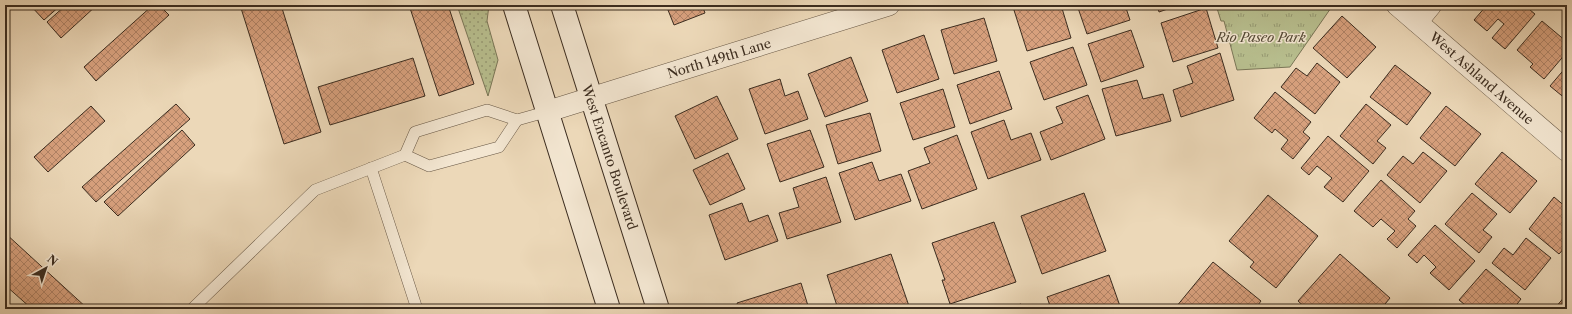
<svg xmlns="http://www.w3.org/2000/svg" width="1572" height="314" font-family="'Libre Caslon Text',serif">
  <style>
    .park { fill: url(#park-tufts); stroke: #7a7657 }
    .garden { fill: url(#garden-dots); stroke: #7a7657 }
    .building { fill: url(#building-cross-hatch); stroke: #3b2c1f }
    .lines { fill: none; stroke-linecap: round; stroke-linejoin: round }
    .service-casing { stroke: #675745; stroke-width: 12 }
    .minor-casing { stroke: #675745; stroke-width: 22 }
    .secondary-casing { stroke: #3b2c1f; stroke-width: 24 }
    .service { stroke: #f3e6d1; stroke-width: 11 }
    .minor { stroke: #f3e6d1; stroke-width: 21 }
    .secondary { stroke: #f3e6d1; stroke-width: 22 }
    .labels { text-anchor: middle; stroke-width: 3; stroke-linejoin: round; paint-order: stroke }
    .park-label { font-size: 13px; font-style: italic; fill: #544935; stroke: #f3e6d1 }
    .street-label { font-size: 13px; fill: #3b2c1f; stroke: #f3e6d1 }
  </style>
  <defs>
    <pattern id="park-tufts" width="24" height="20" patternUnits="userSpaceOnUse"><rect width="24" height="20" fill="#b8bf8f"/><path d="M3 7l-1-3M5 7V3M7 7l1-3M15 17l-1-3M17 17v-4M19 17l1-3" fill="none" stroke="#979b74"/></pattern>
    <pattern id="garden-dots" width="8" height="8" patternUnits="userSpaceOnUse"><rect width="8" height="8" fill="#b8bf8f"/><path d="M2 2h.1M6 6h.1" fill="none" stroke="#979b74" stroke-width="1.8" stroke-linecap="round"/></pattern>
    <pattern id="building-cross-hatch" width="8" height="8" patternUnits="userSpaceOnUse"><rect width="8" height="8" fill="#d7a07d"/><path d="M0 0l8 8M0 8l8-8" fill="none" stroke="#b08366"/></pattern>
  </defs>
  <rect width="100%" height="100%" fill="#ecd8b8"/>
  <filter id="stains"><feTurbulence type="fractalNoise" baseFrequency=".005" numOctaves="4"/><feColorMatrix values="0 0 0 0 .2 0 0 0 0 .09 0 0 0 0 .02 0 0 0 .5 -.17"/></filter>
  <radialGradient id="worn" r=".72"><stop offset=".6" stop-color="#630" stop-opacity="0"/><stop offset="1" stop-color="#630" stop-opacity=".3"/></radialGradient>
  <path class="park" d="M1216,5H1333L1290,67L1237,70L1224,21H1221Z"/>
  <path class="garden" d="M457,5H489L487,21L498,60L488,96Z"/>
  <g class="building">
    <path d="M30,5H61L44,20Z"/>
    <path d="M66,5H97L61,38L47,22Z"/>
    <path d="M153,5H159L169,15L96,81L84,67Z"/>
    <path d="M240,5H281L321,132L284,144Z"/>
    <path d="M409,5H448L474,84L439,96Z"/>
    <path d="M666,5H702L705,13L674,25Z"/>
    <path d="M1021,5H1061L1071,38L1027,51L1013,7Z"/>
    <path d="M1077,5H1125L1130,20L1087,34Z"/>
    <path d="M1157,5H1179L1159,12Z"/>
    <path d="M1487,5H1524L1535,14L1505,49L1492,38L1504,24L1498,19L1487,31L1474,20Z"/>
    <path d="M1206,8L1218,48L1173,62L1161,23Z"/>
    <path d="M1342,16L1376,47L1347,78L1313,48Z"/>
    <path d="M984,18L997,61L954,74L941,30Z"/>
    <path d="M1542,21L1567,42V52L1544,79L1530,67L1533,64L1517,50Z"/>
    <path d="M1131,30L1144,67L1101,82L1088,44Z"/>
    <path d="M924,35L939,79L897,93L882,50Z"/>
    <path d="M1073,47L1087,85L1044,100L1030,62Z"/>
    <path d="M1220,53L1234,100L1181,117L1173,90L1193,83L1187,66Z"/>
    <path d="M851,57L868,101L825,117L808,74Z"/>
    <path d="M413,58L425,96L330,125L318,87Z"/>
    <path d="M1317,63L1340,82L1315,114L1281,87L1296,68L1307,76Z"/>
    <path d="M1395,65L1431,93L1407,125L1370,97Z"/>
    <path d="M1567,66V100L1550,86Z"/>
    <path d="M999,71L1012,109L970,124L957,85Z"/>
    <path d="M780,79L785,96L798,91L808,119L765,134L749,89Z"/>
    <path d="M1137,80L1143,99L1163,94L1171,121L1116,136L1102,89Z"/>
    <path d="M943,89L955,127L913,140L900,103Z"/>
    <path d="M1275,92L1311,122L1303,132L1310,138L1293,159L1281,149L1288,140L1275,129L1272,133L1254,118Z"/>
    <path d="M1088,95L1105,139L1051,160L1040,132L1063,123L1056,107Z"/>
    <path d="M717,96L738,139L695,159L675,116Z"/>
    <path d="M176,104L190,119L96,202L82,187Z"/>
    <path d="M1366,104L1391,125L1377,141L1386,148L1373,164L1340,136Z"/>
    <path d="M91,106L105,121L48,172L34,157Z"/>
    <path d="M1446,106L1481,134L1455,166L1420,138Z"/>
    <path d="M870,113L881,151L838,164L826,125Z"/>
    <path d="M1004,120L1011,140L1031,133L1041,160L988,179L971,132Z"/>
    <path d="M182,130L195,145L118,216L104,202Z"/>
    <path d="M810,130L824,167L780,182L767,144Z"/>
    <path d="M957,135L977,189L922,209L908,171L930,163L924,148Z"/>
    <path d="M1328,136L1369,171L1343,202L1324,187L1332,178L1317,166L1309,175L1301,168Z"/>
    <path d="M1423,152L1447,171L1420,203L1387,175L1403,156L1413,164Z"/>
    <path d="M1502,152L1537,181L1510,213L1475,184Z"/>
    <path d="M728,153L745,189L710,205L693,170Z"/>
    <path d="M872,162L879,181L901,174L911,201L855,220L839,173Z"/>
    <path d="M826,177L841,222L787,239L779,213L799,207L793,188Z"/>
    <path d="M1381,180L1415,211L1408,219L1416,226L1397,248L1387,239L1395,231L1381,219L1373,227L1354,211Z"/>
    <path d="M1084,193L1106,251L1042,274L1021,216Z"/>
    <path d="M1472,193L1497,214L1483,230L1492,237L1479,253L1445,224Z"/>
    <path d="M1268,195L1318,236L1276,288L1250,267L1254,262L1229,241Z"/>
    <path d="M1554,197L1567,208V245L1559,254L1529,229Z"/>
    <path d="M742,203L749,222L768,215L778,241L725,260L709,215Z"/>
    <path d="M994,222L1016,282L950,304L942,280H945L932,243Z"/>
    <path d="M1435,225L1475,261L1449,290L1430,273L1436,267L1424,255L1417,263L1408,255Z"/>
    <path d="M5,233L88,309H32L5,285Z"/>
    <path d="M1526,238L1551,258L1525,290L1492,263L1504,248L1513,255Z"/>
    <path d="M891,254L910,309H838L827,275Z"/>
    <path d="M1340,254L1390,298L1381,309H1307L1298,301Z"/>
    <path d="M1213,262L1261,301L1255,309H1178L1176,307Z"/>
    <path d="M1486,269L1521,299L1514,308L1516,309H1487L1486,307L1484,309H1470L1459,300Z"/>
    <path d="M1109,275L1121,309H1051L1047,297Z"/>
    <path d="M801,283L809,309H739L737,303Z"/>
    <path d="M1567,294V309H1554Z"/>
    <path d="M1021,304L1022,309H1004Z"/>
  </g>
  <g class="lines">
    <g class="service-casing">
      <g id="service">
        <path d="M405,155L429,166L499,147L517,120"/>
        <path d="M371,168L417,309"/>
        <path d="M192,309L315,190L405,155L415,132L487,110L517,120L549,111"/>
      </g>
    </g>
    <g class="minor-casing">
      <g id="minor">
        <path d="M1397,5L1567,151"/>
        <path d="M1417,22L1431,5"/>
        <path d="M549,111L889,5"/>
      </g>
    </g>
    <g class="secondary-casing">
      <g id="secondary">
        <path d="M514,5L609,309"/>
        <path d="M562,5L658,309"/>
      </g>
    </g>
    <use href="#service" class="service"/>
    <use href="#minor" class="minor"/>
    <use href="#secondary" class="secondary"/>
  </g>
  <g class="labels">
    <g class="park-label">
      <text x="1261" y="42">Rio Paseo Park</text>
    </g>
    <g class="street-label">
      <text transform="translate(719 58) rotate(-17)" y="5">North 149th Lane</text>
      <text transform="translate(1482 78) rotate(41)" y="5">West Ashland Avenue</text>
      <text transform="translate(610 157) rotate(72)" y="5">West Encanto Boulevard</text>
    </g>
  </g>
  <rect width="1572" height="314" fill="none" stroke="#ecd8b8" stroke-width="20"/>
  <rect x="6" y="6" width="1560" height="302" fill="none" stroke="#3b2c1f" stroke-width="2"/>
  <rect x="10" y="10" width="1552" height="294" fill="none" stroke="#3b2c1f"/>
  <g transform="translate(46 268) rotate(40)" stroke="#f3e6d1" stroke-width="3" paint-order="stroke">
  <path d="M0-3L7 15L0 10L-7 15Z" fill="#3b2c1f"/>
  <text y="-6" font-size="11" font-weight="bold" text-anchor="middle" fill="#3b2c1f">N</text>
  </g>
  <rect width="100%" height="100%" filter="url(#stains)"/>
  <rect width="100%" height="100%" fill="url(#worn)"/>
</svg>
